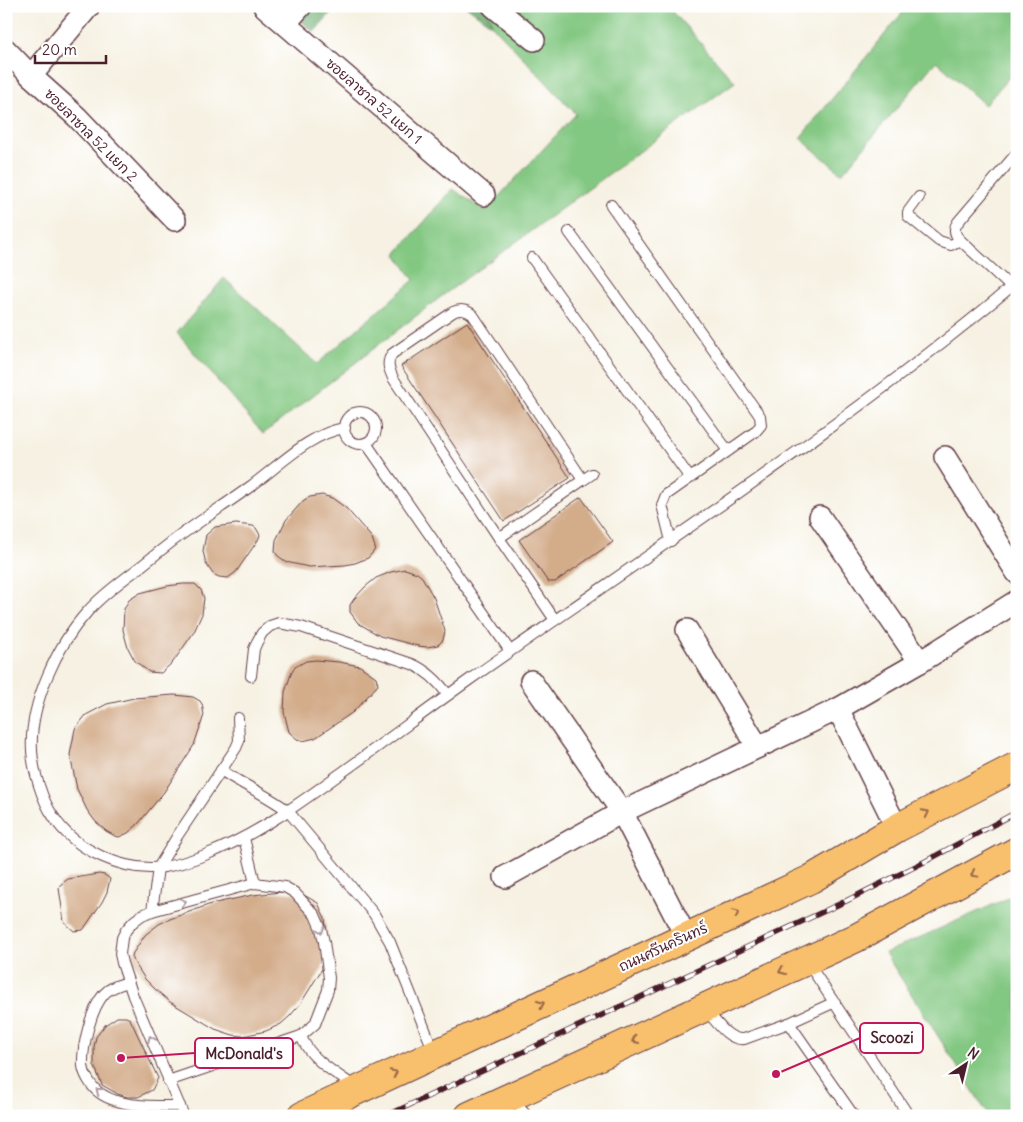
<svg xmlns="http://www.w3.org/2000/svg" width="1023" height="1122" font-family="Delius,'Playpen Sans Thai',sans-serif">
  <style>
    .green { fill: #83c882; stroke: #667456 }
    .forest { fill: #6aac70; stroke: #5a664e }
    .building { fill: #d3ac8a }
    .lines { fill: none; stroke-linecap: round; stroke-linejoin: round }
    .lane-casing { stroke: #643e46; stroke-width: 12 }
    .street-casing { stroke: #643e46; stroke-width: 24 }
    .primary-casing { stroke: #643e46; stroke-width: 30 }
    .lane { stroke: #fff; stroke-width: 10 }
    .street { stroke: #fff; stroke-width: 21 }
    .primary { stroke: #f8bf6c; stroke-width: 28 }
    .rail-casing { stroke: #4a1f2b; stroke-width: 5.5 }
    .rail { stroke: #fff; stroke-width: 4; stroke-dasharray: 11; stroke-linecap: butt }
    .oneway { stroke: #986748 }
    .oneway2 { stroke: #ae9aa0 }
    .labels { text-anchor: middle; stroke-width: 4; stroke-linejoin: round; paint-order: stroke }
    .street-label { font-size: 14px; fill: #4a1f2b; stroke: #fff }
    .leader { fill: none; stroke: #c2185b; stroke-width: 2 }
    .callout-dot { fill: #c2185b; stroke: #fff; stroke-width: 2 }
    .callout { fill: #fff; stroke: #c2185b; stroke-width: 2 }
    .callout-label { font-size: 15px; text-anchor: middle; font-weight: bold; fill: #4a1f2b }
  </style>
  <rect width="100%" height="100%" fill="#fff"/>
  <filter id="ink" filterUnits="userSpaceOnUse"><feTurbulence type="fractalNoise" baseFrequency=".02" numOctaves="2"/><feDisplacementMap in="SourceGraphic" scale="10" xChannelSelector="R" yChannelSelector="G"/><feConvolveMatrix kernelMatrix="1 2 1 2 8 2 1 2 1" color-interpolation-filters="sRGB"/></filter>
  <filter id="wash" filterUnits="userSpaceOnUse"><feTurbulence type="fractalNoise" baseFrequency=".0096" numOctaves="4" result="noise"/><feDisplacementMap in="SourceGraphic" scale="20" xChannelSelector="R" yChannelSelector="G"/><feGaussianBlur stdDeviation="1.12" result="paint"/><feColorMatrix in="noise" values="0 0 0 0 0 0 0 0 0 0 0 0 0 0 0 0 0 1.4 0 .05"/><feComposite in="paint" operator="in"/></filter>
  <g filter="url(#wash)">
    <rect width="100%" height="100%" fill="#f6f1e2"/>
    <g class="green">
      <path d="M486,6H668L735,82L442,296L263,434L177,333L224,278L317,364L414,280L396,254L453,189L485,211L576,114L492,25Z"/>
      <path d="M908,6H1017V68L985,105L936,61L842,174L800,138Z"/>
      <path d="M1017,894V1116H989L885,953Z"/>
    </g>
    <g class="forest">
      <path d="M283,6H337L314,32Z"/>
      <path d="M466,6H486L492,25Z"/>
    </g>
    <g id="blocks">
      <g class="building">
        <path d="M467,322L570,478L504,521L401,366Z"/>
        <path d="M322,495L332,498L346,508L372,538L375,547L374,551L368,558L355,563L345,565L309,567L286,562L277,555L275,551L276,540L286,520L304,500L310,497Z"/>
        <path d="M581,497L613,542L555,582H548L519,540Z"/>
        <path d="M236,524L253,526L256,528L260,535L258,540L236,572L228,578L219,577L213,574L206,564L203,551L206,535L215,527Z"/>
        <path d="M405,569L417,573L422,577L434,598L445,631L443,640L438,645L427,647L418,646L380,636L358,623L350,612V605L354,599L365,587L376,578L391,572Z"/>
        <path d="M183,584H195L201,590L204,598L202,614L194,632L173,662L161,673L149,672L135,661L128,648L123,630L124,609L129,600L140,593L167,586Z"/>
        <path d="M316,660L339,662L360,666L376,677L378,685L353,712L315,738L303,741L297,739L289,732L284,712L285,692L291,674L295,667L306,661Z"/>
        <path d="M174,695L193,697L200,701L202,704L204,715L194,745L164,792L138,824L128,833L119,837L115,836L106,831L95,821L87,810L77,789L70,755L75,729L86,715L107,704L134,698Z"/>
        <path d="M99,874L105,875L110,879L107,892L102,902L83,930L74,931L64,922L59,888L60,885L68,879Z"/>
        <path d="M281,892L302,894L318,903L325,918L328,948L322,969L301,1003L290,1016L281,1024L266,1031L243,1036L233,1035L215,1029L170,1002L155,989L145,979L134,962L132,956L133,953L145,935L159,924L170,919L211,904L253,895Z"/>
        <path d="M117,1017H126L130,1019L158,1078L152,1090L138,1097H127L118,1094L102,1085L94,1065V1047L96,1037L105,1025Z"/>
      </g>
    </g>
  </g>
  <g filter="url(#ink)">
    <use href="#blocks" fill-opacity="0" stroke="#643e46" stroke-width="1"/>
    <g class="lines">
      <g class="lane-casing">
        <g id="lane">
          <path d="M919,197L908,212V216L939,241L951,245L960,240"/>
          <path d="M611,205L760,416L761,425L755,432L666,495L662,505L671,541"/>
          <path d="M569,232L728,451"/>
          <path d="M532,258L690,478"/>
          <path d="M1011,287L960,240C954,234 953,229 958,222L1017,153"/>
          <circle cx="360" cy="428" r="16"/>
          <path d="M345,428C310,433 279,466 251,486C228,503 204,518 181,535C167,545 154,556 140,567C122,581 103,594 88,611C57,645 29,705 32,751C33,770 42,800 53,816C74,850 125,873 164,867C178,865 192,860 205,855C257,835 300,803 344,771C386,741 427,710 469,680C654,550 844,427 1017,282"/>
          <path d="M366,443L510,651"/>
          <path d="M499,538L583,480"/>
          <path d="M555,620L499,538L393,378C389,369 386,363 392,354L453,312C461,308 467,310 473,315L583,480L592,474"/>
          <path d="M251,676L254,649L257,642L262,633L270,626L279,623L301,627L412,664C428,671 438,681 448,695"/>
          <path d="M221,770C242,785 268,795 288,811L374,914L390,942L434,1052"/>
          <path d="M244,838L255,883"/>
          <path d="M152,911L158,868L178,835L236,748L239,741L238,718"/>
          <path d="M808,963L909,1116"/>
          <path d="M128,982C119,985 110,987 104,994C91,1009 82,1046 83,1066C84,1074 90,1084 95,1089C114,1108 155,1106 180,1106"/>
          <path d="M704,1008C715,1019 727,1041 744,1039L789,1023L854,1116"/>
          <path d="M789,1023L835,1002"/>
          <path d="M301,1036C310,1060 337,1074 357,1088"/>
          <path d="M168,1081L301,1036L315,1024L328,990L329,978L324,942L321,929L315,915L295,893L285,887L255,883L152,911L142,915L134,921L126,930L122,938L120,954L122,963L133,996L184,1116"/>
          <path d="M511,1098L527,1116"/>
        </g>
      </g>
      <g class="street-casing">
        <g id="street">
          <path d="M264,6L484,195"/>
          <path d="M493,6L534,40"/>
          <path d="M285,24L301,6"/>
          <path d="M6,50L31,76L77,117L175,220"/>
          <path d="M31,76L89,6"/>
          <path d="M945,457L1017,573"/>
          <path d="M820,517L920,662"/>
          <path d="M687,630L758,747"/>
          <path d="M531,681L622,812L686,937"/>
          <path d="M838,709L897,828"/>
          <path d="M505,877L622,812L838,709L920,662L1017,601"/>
        </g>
      </g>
      <g class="primary-casing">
        <g id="primary">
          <path d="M302,1116L811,879L897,828L1017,766"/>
          <path d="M469,1116L856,938L1017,851"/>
        </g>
      </g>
      <use href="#lane" class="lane"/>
      <use href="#street" class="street"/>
      <use href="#primary" class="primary"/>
      <g class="rail-casing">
        <path id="rail" d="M386,1116L846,901L926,861L1017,812"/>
      </g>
      <use href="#rail" class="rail"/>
    </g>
    <defs><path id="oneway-chevron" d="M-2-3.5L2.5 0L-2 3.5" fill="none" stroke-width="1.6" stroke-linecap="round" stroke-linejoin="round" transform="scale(1.25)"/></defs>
    <g class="oneway">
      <use href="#oneway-chevron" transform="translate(926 813) rotate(-27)"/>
      <use href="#oneway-chevron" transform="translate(974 874) rotate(151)"/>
      <use href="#oneway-chevron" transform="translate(736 913) rotate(-25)"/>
      <use href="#oneway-chevron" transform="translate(782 971) rotate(155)"/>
      <use href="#oneway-chevron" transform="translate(541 1004) rotate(-25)"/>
      <use href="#oneway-chevron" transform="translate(635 1040) rotate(155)"/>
      <use href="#oneway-chevron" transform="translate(394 1073) rotate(-26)"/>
    </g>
    <g class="oneway2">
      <use href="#oneway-chevron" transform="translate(183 902) rotate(-15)"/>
      <use href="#oneway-chevron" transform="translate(321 930) rotate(72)"/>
      <use href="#oneway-chevron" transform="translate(151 1039) rotate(-113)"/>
      <use href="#oneway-chevron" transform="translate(99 1091) rotate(-142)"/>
    </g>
  </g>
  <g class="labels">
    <g class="street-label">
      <text transform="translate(374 101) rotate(41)" y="5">ซอยลาซาล 52 แยก 1</text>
      <text transform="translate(91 135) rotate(45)" y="5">ซอยลาซาล 52 แยก 2</text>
      <text transform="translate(663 947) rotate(-25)" y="5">ถนนศรีนครินทร์</text>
    </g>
  </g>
  <path class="leader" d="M776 1074L860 1038M121 1058L195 1053"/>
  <g class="callout-dot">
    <circle cx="776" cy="1074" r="5"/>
    <circle cx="121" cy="1058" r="5"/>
  </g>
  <g class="callout">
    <rect x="860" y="1023" width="63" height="30" rx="5"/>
    <rect x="195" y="1038" width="98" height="30" rx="5"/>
  </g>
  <g class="callout-label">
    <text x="892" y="1043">Scoozi</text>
    <text x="244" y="1059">McDonald's</text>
  </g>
  <rect width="1023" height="1122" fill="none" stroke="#fff" stroke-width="25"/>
  <g transform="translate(966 1064) rotate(35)" stroke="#ffffff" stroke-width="4" paint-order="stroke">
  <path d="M0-4L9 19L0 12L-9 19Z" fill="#4a1f2b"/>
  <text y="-8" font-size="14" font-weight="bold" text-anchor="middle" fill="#4a1f2b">N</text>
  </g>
  <path d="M35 55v8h71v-8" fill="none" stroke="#4a1f2b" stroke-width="2.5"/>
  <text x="42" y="55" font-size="15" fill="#4a1f2b" stroke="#ffffff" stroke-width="4" paint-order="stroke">20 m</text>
</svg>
